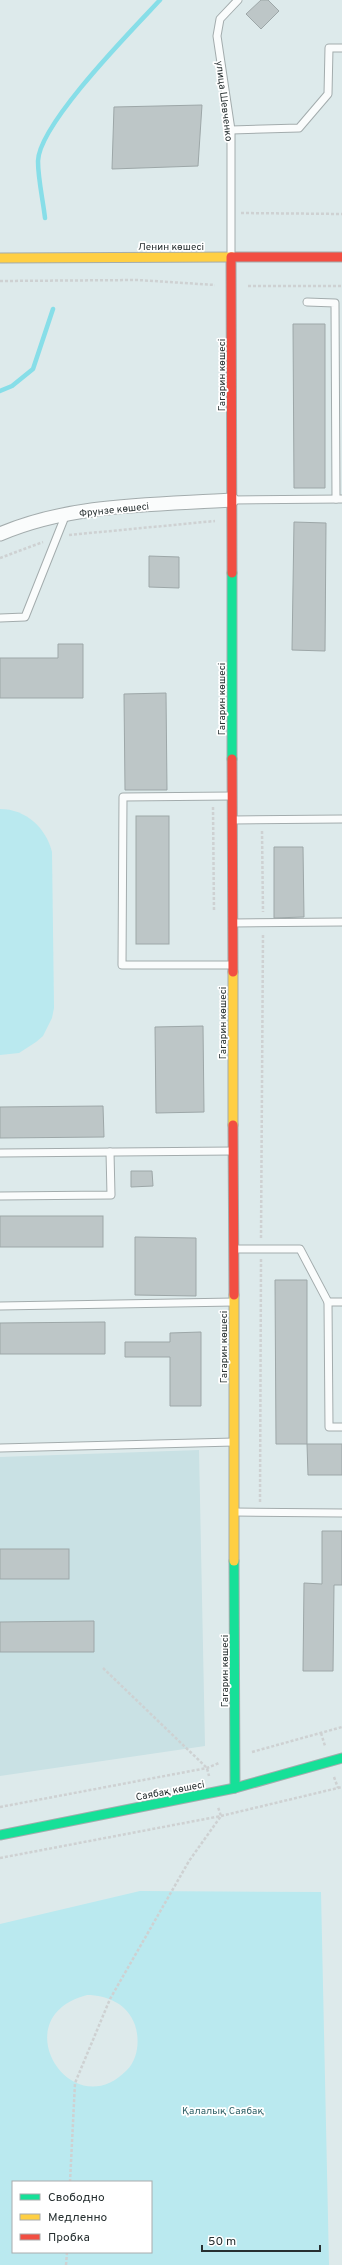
<svg xmlns="http://www.w3.org/2000/svg" width="342" height="2265" font-family="Overpass,sans-serif">
  <style>
    .built { fill: #c9e1e4 }
    .green { fill: #bae9ef; fill-rule: evenodd }
    .lines { fill: none; stroke-linecap: round; stroke-linejoin: round }
    .stream { stroke: #87dee8; stroke-width: 4.5 }
    .building { fill: #bdc6c7; stroke: #9da7a8 }
    .lane-casing { stroke: #a3acad; stroke-width: 9 }
    .street-casing { stroke: #a3acad; stroke-width: 15 }
    .fast-casing { stroke: #a3acad; stroke-width: 11 }
    .slow-casing { stroke: #a3acad; stroke-width: 11 }
    .jam-casing { stroke: #a3acad; stroke-width: 11 }
    .path { stroke: #ced1d2; stroke-width: 2.5; stroke-dasharray: 3 2; stroke-linecap: butt }
    .lane { stroke: #fafcfc; stroke-width: 7 }
    .street { stroke: #fafcfc; stroke-width: 13 }
    .fast { stroke: #16e098; stroke-width: 9 }
    .slow { stroke: #ffcf43; stroke-width: 9 }
    .jam { stroke: #f24e42; stroke-width: 9 }
    .labels { text-anchor: middle; stroke-width: 3.5; stroke-linejoin: round; paint-order: stroke }
    .street-label { font-size: 10px; fill: #273031; stroke: #fff }
    .park-label { font-size: 10px; fill: #2d5f65; stroke: #fff }
  </style>
  <rect width="100%" height="100%" fill="#ddeaeb"/>
  <path class="built" d="M199,1450L205,1746L0,1776V1457Z"/>
  <g class="green">
    <path d="M0,809C26,809 46,828 52,852L54,1008L52,1018L43,1036L36,1042L19,1053L0,1055Z"/>
    <path d="M140,1891L321,1892L329,2265H0V1924ZM87,1995C107,1995 128,2004 135,2025C140,2040 138,2059 127,2070C71,2128 2,2017 87,1995ZM13,2182H151V2252H13Z"/>
  </g>
  <g class="lines">
    <g class="stream">
      <path d="M45,218C43,200 38,179 38,161C39,124 132,30 160,0"/>
      <path d="M0,391L12,386L33,369L53,309"/>
    </g>
  </g>
  <g class="building">
    <path d="M261,0H268L279,11L261,29L246,14Z"/>
    <path d="M202,105L198,166L112,169L114,107Z"/>
    <path d="M293,324H325V488H294Z"/>
    <path d="M294,522L326,523L325,651L292,650Z"/>
    <path d="M149,556L179,557V588L149,587Z"/>
    <path d="M58,644H83V698H0V658H58Z"/>
    <path d="M166,693L167,790H125L124,694Z"/>
    <rect x="136" y="816" width="33" height="128"/>
    <path d="M274,847H303L304,917L274,918Z"/>
    <path d="M203,1026L204,1112L156,1113L155,1027Z"/>
    <path d="M103,1106L104,1137L0,1138V1107Z"/>
    <path d="M131,1171H152L153,1186L131,1187Z"/>
    <rect x="0" y="1216" width="103" height="31"/>
    <path d="M135,1237L196,1238V1296L135,1295Z"/>
    <path d="M275,1280H307V1444H276Z"/>
    <path d="M105,1322V1354H0V1323Z"/>
    <path d="M201,1332V1406H170V1357H125V1342H170V1333Z"/>
    <path d="M307,1444H342V1475H308Z"/>
    <path d="M322,1531H342V1585H334L333,1671H303L304,1583L322,1584Z"/>
    <rect x="0" y="1549" width="69" height="30"/>
    <path d="M94,1621V1652H0V1622Z"/>
  </g>
  <g class="lines">
    <g class="lane-casing">
      <g id="lane">
        <path d="M231,130L299,128L328,94L329,48H342"/>
        <path d="M231,257V130L217,36L220,19L238,0"/>
        <path d="M307,302L335,303L336,499"/>
        <path d="M232,500L342,499"/>
        <path d="M0,618L25,617L66,514"/>
        <path d="M232,796L123,797L122,965H232"/>
        <path d="M233,820L342,819"/>
        <path d="M233,923L342,922"/>
        <path d="M0,1153L233,1151"/>
        <path d="M0,1196L111,1195L110,1152"/>
        <path d="M234,1249H300L328,1302"/>
        <path d="M342,1302H328L329,1427H342"/>
        <path d="M0,1306L234,1302"/>
        <path d="M0,1448L234,1442"/>
        <path d="M234,1512L342,1513"/>
      </g>
    </g>
    <g class="street-casing">
      <path id="street" d="M0,534C72,503 155,505 232,500"/>
    </g>
    <g class="fast-casing">
      <g id="fast">
        <path d="M232,573V759"/>
        <path d="M234,1561L235,1788"/>
        <path d="M0,1835L235,1788L342,1758"/>
      </g>
    </g>
    <g class="slow-casing">
      <g id="slow">
        <path d="M0,258L232,257"/>
        <path d="M233,972V1125"/>
        <path d="M234,1295V1561"/>
      </g>
    </g>
    <g class="jam-casing">
      <g id="jam">
        <path d="M231,257L232,573"/>
        <path d="M232,257H342"/>
        <path d="M232,759L233,972"/>
        <path d="M233,1125L234,1295"/>
      </g>
    </g>
    <g class="path">
      <path d="M241,213L342,214"/>
      <path d="M0,281L138,280L215,285"/>
      <path d="M248,286H342"/>
      <path d="M69,535L215,521"/>
      <path d="M0,558L43,542"/>
      <path d="M213,807L214,912"/>
      <path d="M262,831L263,912"/>
      <path d="M261,1238L263,933"/>
      <path d="M260,1502L261,1259"/>
      <path d="M103,1668L207,1768L209,1776"/>
      <path d="M321,1733L325,1746"/>
      <path d="M252,1752L342,1727"/>
      <path d="M334,1777L338,1788"/>
      <path d="M0,1807L207,1768L219,1763"/>
      <path d="M0,1858L221,1816L342,1787"/>
      <path d="M70,2182L75,2083L110,1999L189,1861L221,1816L218,1807"/>
      <path d="M66,2265L67,2252"/>
    </g>
    <use href="#lane" class="lane"/>
    <use href="#street" class="street"/>
    <use href="#fast" class="fast"/>
    <use href="#slow" class="slow"/>
    <use href="#jam" class="jam"/>
  </g>
  <g class="labels">
    <g class="street-label">
      <text transform="translate(225 101) rotate(83)" y="4">улица Шевченко</text>
      <text x="171" y="250">Ленин көшесі</text>
      <text transform="translate(221 375) rotate(-90)" y="4">Гагарин көшесі</text>
      <text transform="translate(114 509) rotate(-6)" y="4">Фрунзе көшесі</text>
      <text transform="translate(221 699) rotate(-90)" y="4">Гагарин көшесі</text>
      <text transform="translate(222 1023) rotate(-90)" y="4">Гагарин көшесі</text>
      <text transform="translate(223 1347) rotate(-90)" y="4">Гагарин көшесі</text>
      <text transform="translate(224 1671) rotate(-90)" y="4">Гагарин көшесі</text>
      <text transform="translate(170 1790) rotate(-11)" y="4">Саябақ көшесі</text>
    </g>
    <g class="park-label">
      <text x="223" y="2114">Қалалық Саябақ</text>
    </g>
  </g>
  <rect x="12" y="2181" width="140" height="72" fill="#ffffff" stroke="#a9acad"/>
  <rect x="20" y="2194" width="20" height="6" fill="#16e098" stroke="#a9acad"/>
  <text x="48" y="2201" font-size="12" fill="#273031">Свободно</text>
  <rect x="20" y="2214" width="20" height="6" fill="#ffcf43" stroke="#a9acad"/>
  <text x="48" y="2221" font-size="12" fill="#273031">Медленно</text>
  <rect x="20" y="2234" width="20" height="6" fill="#f24e42" stroke="#a9acad"/>
  <text x="48" y="2241" font-size="12" fill="#273031">Пробка</text>
  <path d="M202 2245v6h118v-6" fill="none" stroke="#273031" stroke-width="2"/>
  <text x="208" y="2245" font-size="12" fill="#273031" stroke="#ffffff" stroke-width="3" paint-order="stroke">50 m</text>
</svg>
